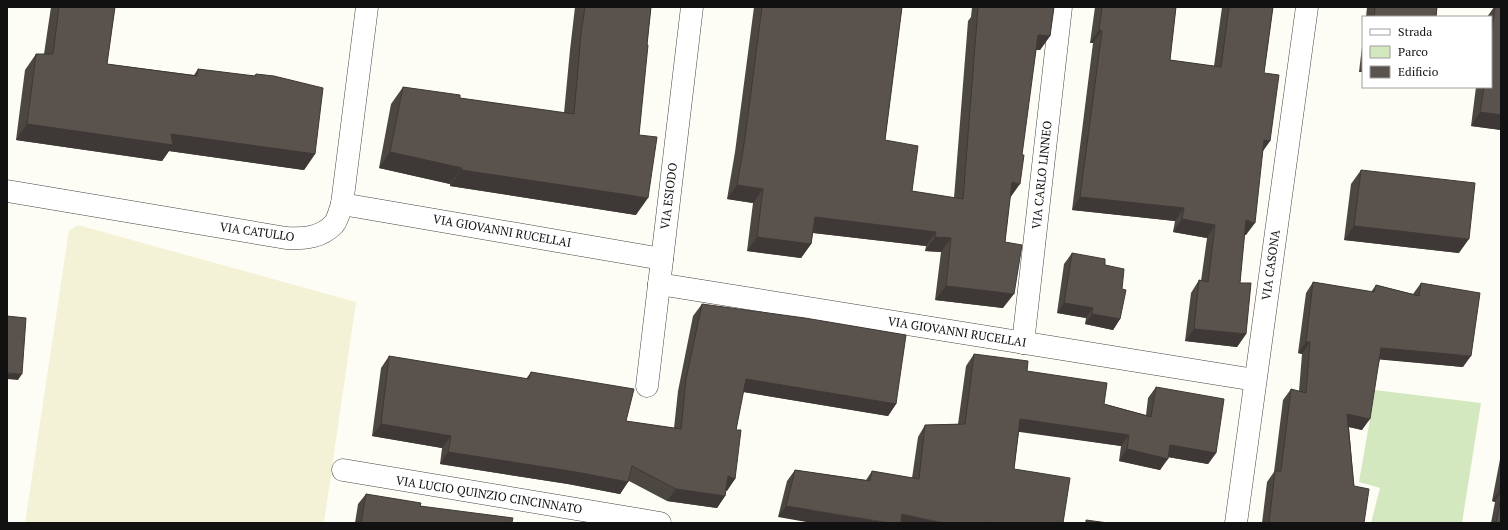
<svg xmlns="http://www.w3.org/2000/svg" width="1508" height="530" font-family="'PT Serif',serif">
  <style>
    .farmland { fill: #f4f2d6 }
    .green { fill: #d4e8bf }
    .lines { fill: none; stroke-linecap: round; stroke-linejoin: round }
    .minor-casing { stroke: #444; stroke-width: 23 }
    .minor { stroke: #fff; stroke-width: 22 }
    .wall { fill: #4d4742 }
    .shaded-wall { fill: #3e3936 }
    .building { fill: #59524d; stroke: #3e3936 }
    .labels { text-anchor: middle; stroke-width: 4; stroke-linejoin: round; paint-order: stroke }
    .street-label { font-size: 12px; fill: #111; stroke: #fff }
  </style>
  <rect width="100%" height="100%" fill="#fefdf5"/>
  <path class="farmland" d="M78,225L356,302L324,523H25L69,230Z"/>
  <path class="green" d="M1375,390L1481,403L1462,523H1371L1380,488L1359,482Z"/>
  <g class="lines">
    <g class="minor-casing">
      <g id="minor">
        <path d="M7,191L286,238C304,239 321,238 334,224C338,219 340,210 342,204L367,7"/>
        <path d="M342,204L662,259"/>
        <path d="M659,284L1255,380"/>
        <path d="M1023,343L1061,7"/>
        <path d="M647,386L692,7"/>
        <path d="M343,470L660,523"/>
        <path d="M1236,523L1307,7"/>
      </g>
    </g>
    <use href="#minor" class="minor"/>
  </g>
  <g class="wall">
    <path d="M51,7H115L107,64L194,75L198,69L254,76L256,74L315,154L304,170L169,151L162,161L16,140L25,70L36,54H44Z"/>
    <path d="M575,7H651L647,45L639,135L636,215L450,186V184L379,168L391,104L403,87L460,98L564,113L570,50Z"/>
    <path d="M754,7H902L885,140L912,191L954,198L968,21L971,17L972,7H1054L1050,36L1040,50H1036L1010,198L1005,242L1003,308L935,300L941,252L925,251L926,246L813,233L811,244L801,258L747,251L753,203L727,199L735,152Z"/>
    <path d="M1095,7H1176L1170,60L1214,66L1222,7H1273L1264,73L1270,141L1263,150L1246,235H1244L1240,283L1246,334L1237,347L1185,341L1191,293L1199,280L1201,281L1207,238L1173,232L1175,221L1072,210L1093,43H1090Z"/>
    <path d="M1367,7H1437L1436,17H1366Z"/>
    <path d="M1494,7H1501V130L1471,126L1476,87H1491V17H1487Z"/>
    <path d="M1363,38V72H1359Z"/>
    <path d="M1361,170L1459,253L1344,240L1351,184Z"/>
    <path d="M1072,253L1105,265L1122,289L1120,319L1113,330L1085,324L1086,318L1057,313L1064,264Z"/>
    <path d="M1313,282L1371,292L1376,285L1413,294L1421,283L1463,367L1380,359L1362,430L1349,427L1354,486L1364,523H1262L1267,482L1274,472L1283,400L1291,389L1299,391L1302,354L1298,353L1306,293Z"/>
    <path d="M702,304L896,404L888,416L743,392L736,430L735,479L726,491L725,496L717,508L667,501L629,481L628,482L620,494L568,484L440,464L442,448L372,436L381,368L389,356L526,379L531,372L626,421L674,428L678,391L693,316Z"/>
    <path d="M974,354L1027,371L1104,404L1146,415L1148,398L1156,387L1216,453L1208,464L1168,457L1160,470L1119,461L1121,446L1019,431L1014,469L778,517L787,481L795,470L866,480L872,471L912,478L918,437L925,425L958,424L966,366Z"/>
    <path d="M1501,454V523H1491L1495,502L1492,501Z"/>
    <path d="M366,494L420,506L515,523H355L358,504Z"/>
  </g>
  <g class="shaded-wall">
    <path d="M1099,30L1102,31L1093,43H1090Z"/>
    <path d="M1038,35L1050,36L1040,50L1028,49Z"/>
    <path d="M1363,66V72H1359Z"/>
    <path d="M1480,112L1501,115V130L1471,126Z"/>
    <path d="M27,124L171,134L315,154L304,170L169,151L162,161L16,140Z"/>
    <path d="M1264,140L1270,141L1261,154Z"/>
    <path d="M390,152L462,168L450,184L379,168Z"/>
    <path d="M461,170L648,198L636,215L450,186Z"/>
    <path d="M1012,182L1020,184L1010,198Z"/>
    <path d="M737,185L763,189L753,203L727,199Z"/>
    <path d="M1080,197L1184,208L1175,221L1072,210Z"/>
    <path d="M815,217L936,232L926,246L805,232Z"/>
    <path d="M1182,219L1215,225L1207,238L1173,232Z"/>
    <path d="M1246,220L1255,223L1246,235L1237,233Z"/>
    <path d="M1354,226L1469,239L1459,253L1344,240Z"/>
    <path d="M757,237L811,244L801,258L747,251Z"/>
    <path d="M935,237L951,238L941,252L925,251Z"/>
    <path d="M946,286L1014,294L1003,308L935,300Z"/>
    <path d="M1064,303L1093,308L1086,318L1057,313Z"/>
    <path d="M1092,314L1120,319L1113,330L1085,324Z"/>
    <path d="M1194,329L1246,334L1237,347L1185,341Z"/>
    <path d="M1306,342H1310L1302,354L1298,353Z"/>
    <path d="M1381,348L1471,356L1463,367L1374,359Z"/>
    <path d="M7,373L22,374L18,380L7,379Z"/>
    <path d="M746,379L896,404L888,416L738,391Z"/>
    <path d="M1347,414L1370,419L1362,430L1340,425Z"/>
    <path d="M1020,419L1129,435L1121,446L1013,431Z"/>
    <path d="M381,424L451,436L442,448L372,436Z"/>
    <path d="M1170,445L1216,453L1208,464L1162,456Z"/>
    <path d="M1127,449L1168,459L1160,470L1119,461Z"/>
    <path d="M448,452L576,472L628,482L620,494L568,484L440,464Z"/>
    <path d="M728,476L735,479L727,491L720,488Z"/>
    <path d="M676,489L725,496L717,508L667,501Z"/>
    <path d="M1499,491H1501V493L1495,502L1492,501Z"/>
    <path d="M786,506L890,523H812L778,517Z"/>
    <path d="M902,514L944,523H896Z"/>
  </g>
  <g class="building">
    <path d="M59,7H115L107,64L197,76L198,69L255,76L256,74L274,76L323,88L315,154L171,134L173,145L27,124L36,54H53Z"/>
    <path d="M585,7H651L647,45H648L639,135L657,137L648,198L461,170L462,168L390,152L403,87L460,95V98L574,114L581,34Z"/>
    <path d="M762,7H902L885,140L918,146L912,191L963,199L978,7H1054L1050,36L1038,35L1022,155H1024L1020,184L1012,182L1005,242L1022,245L1014,294L946,286L951,238L935,237L936,232L815,217L811,244L757,237L763,189L737,185L745,138Z"/>
    <path d="M1102,7H1176L1170,60L1221,67L1229,7H1273L1264,73L1279,75L1270,141L1264,140L1255,223L1246,220L1240,283H1251L1246,334L1194,329L1199,280L1208,282L1215,225L1182,219L1184,208L1080,197L1102,31L1099,30Z"/>
    <path d="M1375,7H1437L1436,17H1374Z"/>
    <path d="M1495,7H1501V115L1480,112L1484,87H1491V36Z"/>
    <path d="M1361,170L1475,183L1469,239L1354,226Z"/>
    <path d="M1072,253L1105,259V265L1124,269L1122,289L1126,290L1120,319L1092,314L1093,308L1064,303Z"/>
    <path d="M1313,282L1374,292L1376,285L1419,296L1421,283L1480,293L1471,356L1381,348L1370,419L1347,414L1354,486L1369,489L1364,523H1269L1275,471H1281L1291,389L1306,393L1310,342H1306Z"/>
    <path d="M702,304L805,318L906,335L896,404L746,379L736,430H741L735,479L728,476L725,496L676,489L632,466L628,482L576,472L448,452L451,436L381,424L389,356L529,379L531,372L634,389L626,421L681,429L686,379Z"/>
    <path d="M7,316L26,318L22,374L7,373Z"/>
    <path d="M974,354L1028,361L1027,371L1107,383L1104,404L1151,417L1156,387L1224,399L1216,453L1170,445L1168,459L1127,449L1129,435L1020,419L1014,469L1070,478L1063,523H991L986,522L985,523H944L902,514L901,523H890L786,506L795,470L870,481L872,471L919,479L925,425L965,424Z"/>
    <path d="M1501,481V491H1499Z"/>
    <path d="M366,494L421,503L420,506L513,518L512,522L515,523H361Z"/>
    <path d="M1501,498V523H1496Z"/>
    <path d="M1086,520L1108,523H1086Z"/>
  </g>
  <g class="labels">
    <g class="street-label">
      <text transform="translate(1042 175) rotate(-84)" y="4">VIA CARLO LINNEO</text>
      <text transform="translate(669 196) rotate(-83)" y="4">VIA ESIODO</text>
      <text transform="translate(502 231) rotate(10)" y="4">VIA GIOVANNI RUCELLAI</text>
      <text transform="translate(257 232) rotate(8)" y="4">VIA CATULLO</text>
      <text transform="translate(1271 265) rotate(-82)" y="4">VIA CASONA</text>
      <text transform="translate(957 332) rotate(9)" y="4">VIA GIOVANNI RUCELLAI</text>
      <text transform="translate(489 495) rotate(9)" y="4">VIA LUCIO QUINZIO CINCINNATO</text>
    </g>
  </g>
  <rect width="1508" height="530" fill="none" stroke="#111111" stroke-width="16"/>
  <rect x="1362" y="16" width="130" height="72" fill="#ffffff" stroke="#a0a0a0"/>
  <rect x="1370" y="29" width="20" height="6" fill="#ffffff" stroke="#a0a0a0"/>
  <text x="1398" y="36" font-size="12" fill="#111111">Strada</text>
  <rect x="1370" y="46" width="20" height="12" fill="#d4e8bf" stroke="#a0a0a0"/>
  <text x="1398" y="56" font-size="12" fill="#111111">Parco</text>
  <rect x="1370" y="66" width="20" height="12" fill="#59524d" stroke="#a0a0a0"/>
  <text x="1398" y="76" font-size="12" fill="#111111">Edificio</text>
</svg>
